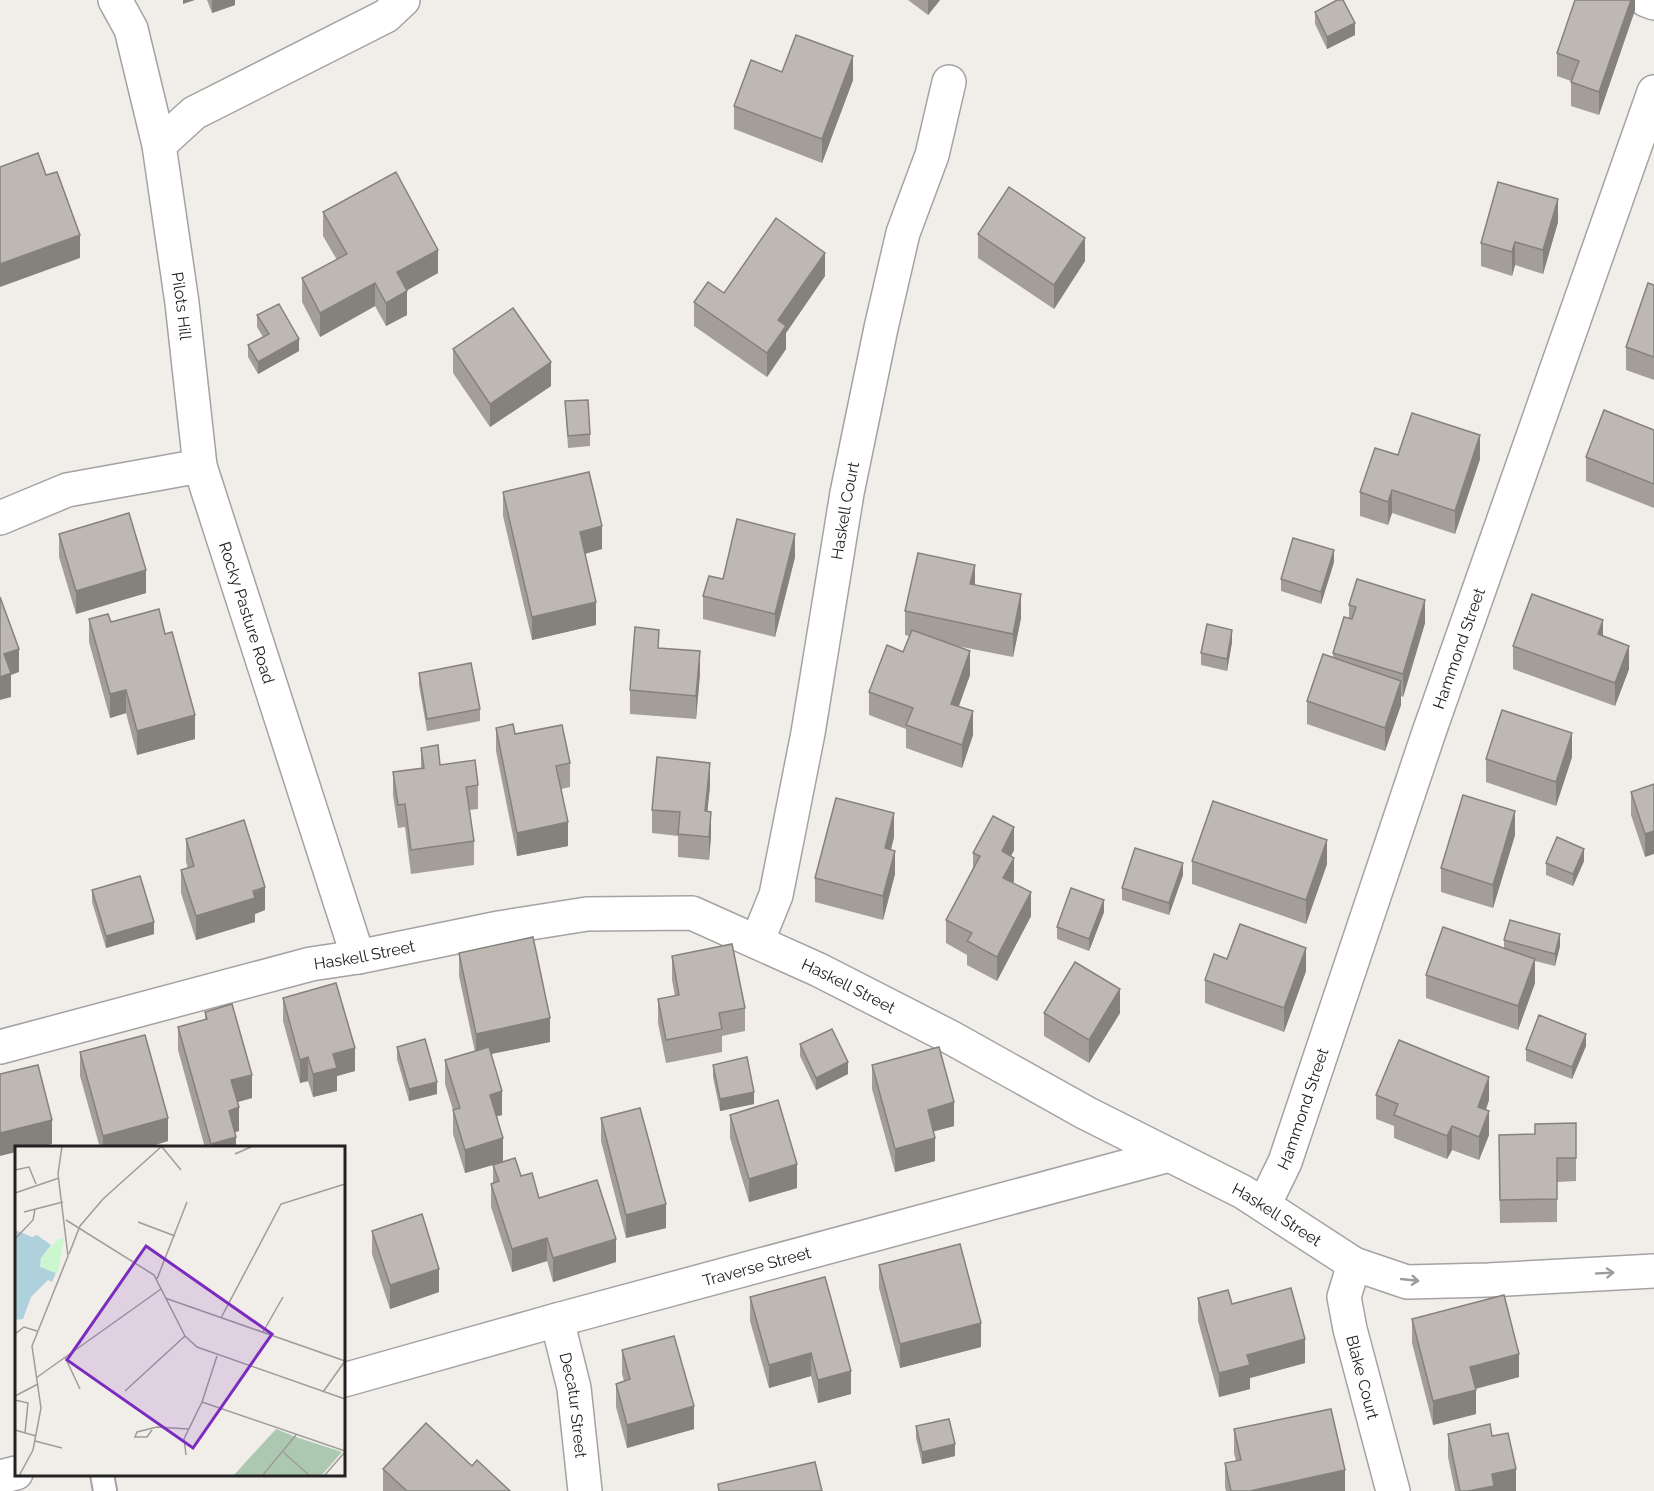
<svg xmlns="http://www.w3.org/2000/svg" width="1654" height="1491" font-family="Raleway,sans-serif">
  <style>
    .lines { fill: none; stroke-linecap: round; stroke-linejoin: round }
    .lane-casing { stroke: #a3a3a3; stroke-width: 26 }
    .street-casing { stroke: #a3a3a3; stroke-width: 36 }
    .lane { stroke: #fff; stroke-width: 22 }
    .street { stroke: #fff; stroke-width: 33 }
    .wall { fill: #a39e99 }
    .shaded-wall { fill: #85817d }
    .building { fill: #beb8b2; stroke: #85817d; stroke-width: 1.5 }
    .oneway { stroke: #9c9c9c }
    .labels { text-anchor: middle; stroke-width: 5; stroke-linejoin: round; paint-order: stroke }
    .street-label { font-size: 16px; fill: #222; stroke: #fff }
    .inset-road { fill: none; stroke: #9e9c99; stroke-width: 1.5 }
    .view { fill: #7b2cbf; fill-opacity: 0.15; stroke: #7b2cbf; stroke-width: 3 }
    .inset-edge { fill: none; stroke: #222; stroke-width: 3 }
  </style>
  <rect width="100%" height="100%" fill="#f1eee9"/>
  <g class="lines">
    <g class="lane-casing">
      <path id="lane" d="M102,1474L105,1491"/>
    </g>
    <g class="street-casing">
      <g id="street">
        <path id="s1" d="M115,0L131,29L159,145L182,303L200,466L358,957"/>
        <path d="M1646,0L1654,3"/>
        <path d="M159,145L194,113L386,16L403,0"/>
        <path d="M0,518L67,490L200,466"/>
        <path id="s2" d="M757,942L776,895L808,733L847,493L881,328L903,233L932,155L949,82"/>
        <path id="s3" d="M0,1047L311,964L358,957L499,928L587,914L692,913L819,970L950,1037L1086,1113L1243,1192L1354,1264L1407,1282L1488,1280L1654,1271"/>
        <path id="s4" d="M1264,1205L1285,1162L1428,735L1654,92"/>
        <path id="s5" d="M1354,1264L1344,1297L1350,1329L1393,1491"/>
        <path id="s6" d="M557,1320L574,1388L585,1491"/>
        <path id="s7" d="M344,1380L557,1320L1169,1155"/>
        <path d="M0,1477L16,1473"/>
      </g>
    </g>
    <use href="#lane" class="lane"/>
    <use href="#street" class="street"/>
  </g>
  <g class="wall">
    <path d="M207,0H235V5L212,13Z"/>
    <path d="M908,0H940L928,15Z"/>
    <path d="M1635,0V10L1599,115L1571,106V81L1557,76V53Z"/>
    <path d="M1315,12L1355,35L1327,49L1315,24Z"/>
    <path d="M782,72L853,80L822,163L734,129V106Z"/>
    <path d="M323,212L438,273L407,290V315L386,326L375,306L320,337L302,302V278L337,260L323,236Z"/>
    <path d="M1558,222L1543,274L1515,265L1512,276L1481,266V243Z"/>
    <path d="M978,234L1085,261L1054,309L978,258Z"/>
    <path d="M825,276L786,333V349L767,377L694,326V302L724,293Z"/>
    <path d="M1654,285V380L1626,370V347Z"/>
    <path d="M257,315L299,351L258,374L248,357V345L263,337L257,327Z"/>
    <path d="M453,349L551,386L490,427L453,373Z"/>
    <path d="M565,401L590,434V446L568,448Z"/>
    <path d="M1654,430V508L1586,481V457Z"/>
    <path d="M1398,455L1480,459L1455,534L1392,513L1388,525L1360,516V492Z"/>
    <path d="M503,492L602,549L585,554L596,625L532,640L503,516Z"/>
    <path d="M59,534L146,593L76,614L59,557Z"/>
    <path d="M795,557L775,637L703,619V596L723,579Z"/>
    <path d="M1334,562L1321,604L1281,591V579Z"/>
    <path d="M975,585L1021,618L1013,657L952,645L970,675L959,706L973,735L962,768L906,748V729L869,715V692L903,652L909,636L905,635V611Z"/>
    <path d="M1349,605L1425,623L1403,697L1401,696V705L1385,751L1307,724V701L1333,658V653L1349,618Z"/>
    <path d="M89,619L111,622L195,739L137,755L126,713L110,718L89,642Z"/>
    <path d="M1603,636L1629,669L1615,706L1513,669V646Z"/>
    <path d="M1232,642L1227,671L1201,665V653Z"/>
    <path d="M659,648L700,674L696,719L630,714V690Z"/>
    <path d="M419,673L480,709V721L427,731L419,685Z"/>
    <path d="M496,728L515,734L570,763V787L561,789L568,846L517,856L496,751Z"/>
    <path d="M421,748L440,765L478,785V809L469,810L474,841V865L411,874L405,827L398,828L393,795V772L421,768Z"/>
    <path d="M1572,757L1556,806L1486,782V759Z"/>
    <path d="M1654,784L1645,857L1631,815V792Z"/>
    <path d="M710,786L707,812L711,836L709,860L678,857V836L652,833V810Z"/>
    <path d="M1515,835L1493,908L1441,892V868Z"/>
    <path d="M894,837L891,850L895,874L883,920L815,902V878Z"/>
    <path d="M186,839L265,910L255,914V922L196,940L181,893V870L188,868L186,862Z"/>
    <path d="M1014,850L1011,856L1014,881L1013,883L1031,916L997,981L967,965V955L946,943V920L973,868V853Z"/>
    <path d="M1192,861L1327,864L1306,924L1192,884Z"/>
    <path d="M1584,861L1573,886L1546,875V863Z"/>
    <path d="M1183,875L1169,915L1122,900V888Z"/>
    <path d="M92,890L154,934L106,948L92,902Z"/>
    <path d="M1104,912L1089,951L1057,939V927Z"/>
    <path d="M1504,940L1560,946L1555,966L1535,961V983L1518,1030L1426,998V975L1504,948Z"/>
    <path d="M459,953L550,1042L491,1054L502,1115L497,1116L503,1162L521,1176L539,1198L616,1262L553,1282L547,1261L512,1272L491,1207V1184L493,1183V1165L465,1173L453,1134V1110L445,1084V1060L475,1052L459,976Z"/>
    <path d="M672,956L745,1008V1031L722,1036V1052L666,1063L658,1023V999L675,996L672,980Z"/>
    <path d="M1227,959L1306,971L1284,1032L1205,1003V980Z"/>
    <path d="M283,998L355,1071L337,1076V1091L313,1097L308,1081L300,1083L283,1021Z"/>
    <path d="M205,1012L252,1098L237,1102L239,1131L234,1132L236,1148H205L178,1050V1027L205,1020Z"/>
    <path d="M1044,1013H1120L1089,1063L1044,1036Z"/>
    <path d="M800,1044L848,1074L816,1090L800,1056Z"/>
    <path d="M1586,1046L1572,1079L1526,1061V1049Z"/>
    <path d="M397,1047L437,1094L409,1101L397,1059Z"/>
    <path d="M80,1052L168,1141L145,1148H100L80,1076Z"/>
    <path d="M713,1065L754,1104L720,1111L713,1077Z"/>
    <path d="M872,1065L954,1126L934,1131L935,1161L895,1172L872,1089Z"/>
    <path d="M1376,1095L1489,1100L1486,1110L1489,1135L1479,1160L1452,1150L1447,1159L1394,1138V1126L1376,1119Z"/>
    <path d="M730,1115L797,1188L749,1202L730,1138Z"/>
    <path d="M601,1118L666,1228L626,1238L601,1141Z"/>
    <path d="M1576,1123V1181L1557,1182V1222L1500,1223L1499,1159L1535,1134Z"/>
    <path d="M372,1231L439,1292L390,1309L372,1254Z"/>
    <path d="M879,1265L981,1347L900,1368L879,1288Z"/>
    <path d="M825,1277L851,1394L818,1403L811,1376L769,1388L750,1321V1297Z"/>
    <path d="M1198,1298L1232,1304L1305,1363L1250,1378V1389L1219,1397L1198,1321Z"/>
    <path d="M1412,1319L1519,1377L1476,1389V1414L1433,1425L1412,1343Z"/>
    <path d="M622,1350L694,1429L627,1448L616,1407V1384L624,1381L622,1374Z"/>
    <path d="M916,1426L955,1456L922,1464L916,1438Z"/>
    <path d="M1234,1429L1345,1491H1226L1225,1487V1463L1236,1461L1234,1453Z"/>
    <path d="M1448,1434L1492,1436L1516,1491H1455L1448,1457Z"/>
    <path d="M472,1466L510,1491H383V1469Z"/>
  </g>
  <g class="shaded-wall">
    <path d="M183,0H195L183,4Z"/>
    <path d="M212,0H235V5L212,13Z"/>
    <path d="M928,0H940L928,15Z"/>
    <path d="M1631,0H1635V10L1599,115V92Z"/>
    <path d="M1355,23V35L1327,49V37Z"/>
    <path d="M853,56V80L822,163V139Z"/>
    <path d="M1558,199V222L1543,274V250Z"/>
    <path d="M80,235V258L0,287V264Z"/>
    <path d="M1085,238V261L1054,309V285Z"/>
    <path d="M1515,242V265L1512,276V252Z"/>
    <path d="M438,250V273L397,296V272Z"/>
    <path d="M825,253V276L786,333V349L767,377V353L778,320Z"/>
    <path d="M375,283V306L320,337V313Z"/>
    <path d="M407,291V315L386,326V303Z"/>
    <path d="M299,339V351L258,374V362Z"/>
    <path d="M551,362V386L490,427V404Z"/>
    <path d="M1480,435V459L1455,534V511Z"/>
    <path d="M1392,490V513L1388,525V502Z"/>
    <path d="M602,526V549L580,555V532Z"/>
    <path d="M795,534V557L775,637V614Z"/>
    <path d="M1334,550V562L1321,604V592Z"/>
    <path d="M975,565V589L970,584Z"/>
    <path d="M146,570V593L76,614V591Z"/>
    <path d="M1021,594V618L1013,657V634Z"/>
    <path d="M1425,600V623L1403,697V674Z"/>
    <path d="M596,602V625L532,640V617Z"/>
    <path d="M1603,620V643L1598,634Z"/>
    <path d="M1232,630V642L1227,671V659Z"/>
    <path d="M1629,646V669L1615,706V683Z"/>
    <path d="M19,649V672L11,675V697L0,700V677L4,654Z"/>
    <path d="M700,651V674L696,719V696Z"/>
    <path d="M970,651V675L951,727V704Z"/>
    <path d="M1401,681V705L1385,751V728Z"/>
    <path d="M126,690V713L110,718V694Z"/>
    <path d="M973,711V735L962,768V745Z"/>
    <path d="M195,715V739L137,755V731Z"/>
    <path d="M1572,733V757L1556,806V782Z"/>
    <path d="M710,763V786L705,835V811Z"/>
    <path d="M1515,811V835L1493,908V885Z"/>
    <path d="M711,812V836L709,860V837Z"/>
    <path d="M894,813V837L885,872V848Z"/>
    <path d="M568,822V846L517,856V833Z"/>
    <path d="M1014,827V850L1002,875V851Z"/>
    <path d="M1654,831V854L1645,857V834Z"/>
    <path d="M1327,840V864L1306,924V900Z"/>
    <path d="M1584,849V861L1573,886V874Z"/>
    <path d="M895,851V874L883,920V896Z"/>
    <path d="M1014,858V881L1003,901V878Z"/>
    <path d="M1183,863V875L1169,915V903Z"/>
    <path d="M265,887V910L255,914V922L196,940V916Z"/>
    <path d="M1031,892V916L997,981V957Z"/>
    <path d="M1104,900V912L1089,951V939Z"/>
    <path d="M154,922V934L106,948V936Z"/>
    <path d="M1560,934V946L1555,966V954Z"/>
    <path d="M1306,948V971L1284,1032V1008Z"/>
    <path d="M1535,959V983L1518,1030V1006Z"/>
    <path d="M1120,989V1013L1089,1063V1040Z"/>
    <path d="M550,1018V1042L476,1057V1034Z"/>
    <path d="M1586,1034V1046L1572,1079V1067Z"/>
    <path d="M355,1048V1071L337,1076V1091L313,1097V1074L333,1054Z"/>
    <path d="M308,1057V1081L300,1083V1060Z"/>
    <path d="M848,1062V1074L816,1090V1078Z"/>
    <path d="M252,1075V1098L231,1104V1080Z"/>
    <path d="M1489,1077V1100L1478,1130V1107Z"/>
    <path d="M437,1082V1094L409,1101V1089Z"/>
    <path d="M502,1091V1115L490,1118V1095Z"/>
    <path d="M754,1092V1104L720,1111V1099Z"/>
    <path d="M954,1102V1126L928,1133V1110Z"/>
    <path d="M239,1107V1131L229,1134V1111Z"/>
    <path d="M1489,1111V1135L1479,1160V1137Z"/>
    <path d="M168,1118V1141L145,1148H103V1136Z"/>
    <path d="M52,1120V1144L37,1148H16V1152L0,1156V1133Z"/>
    <path d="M1452,1126V1150L1447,1159V1136Z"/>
    <path d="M236,1137V1148H211V1144Z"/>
    <path d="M503,1138V1162L465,1173V1150Z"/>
    <path d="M935,1138V1161L895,1172V1149Z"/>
    <path d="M797,1164V1188L749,1202V1179Z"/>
    <path d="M666,1204V1228L626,1238V1215Z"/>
    <path d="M547,1238V1261L512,1272V1249Z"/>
    <path d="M616,1239V1262L553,1282V1258Z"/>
    <path d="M439,1269V1292L390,1309V1285Z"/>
    <path d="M981,1323V1347L900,1368V1344Z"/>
    <path d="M1305,1339V1363L1250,1378V1389L1219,1397V1373L1247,1355Z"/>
    <path d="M811,1353V1376L769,1388V1365Z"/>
    <path d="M1519,1354V1377L1470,1390V1367Z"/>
    <path d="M851,1371V1394L818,1403V1380Z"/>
    <path d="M1476,1390V1414L1433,1425V1401Z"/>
    <path d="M694,1406V1429L627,1448V1425Z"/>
    <path d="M955,1444V1456L922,1464V1452Z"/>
    <path d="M1516,1469V1491H1468L1492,1474Z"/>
    <path d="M1345,1470V1491H1250Z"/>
  </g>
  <g class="building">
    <path d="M1337,0H1343L1355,23L1327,37L1315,12Z"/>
    <path d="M1575,0H1631L1599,92L1571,82L1579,61L1557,53Z"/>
    <path d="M796,35L853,56L822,139L734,106L751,60L782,72Z"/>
    <path d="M38,153L46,175L57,172L80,235L0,264V167Z"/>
    <path d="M396,172L438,250L397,272L407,291L386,303L375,283L320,313L302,278L347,254L323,212Z"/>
    <path d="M1498,182L1558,199L1543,250L1515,242L1512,252L1481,243Z"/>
    <path d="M1009,187L1085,238L1054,285L978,234Z"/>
    <path d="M776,218L825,253L778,320L786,326L767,353L694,302L708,282L724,293Z"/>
    <path d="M1648,283L1654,285V357L1626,347Z"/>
    <path d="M279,304L299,339L258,362L248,345L269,334L257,315Z"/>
    <path d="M513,308L551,362L490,404L453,349Z"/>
    <path d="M588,400L590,434L568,436L565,401Z"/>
    <path d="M1604,410L1654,430V484L1586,457Z"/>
    <path d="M1412,413L1480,435L1455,511L1392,490L1388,502L1360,492L1375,448L1398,455Z"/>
    <path d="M589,472L602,526L580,532L596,602L532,617L503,492Z"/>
    <path d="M129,513L146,570L76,591L59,534Z"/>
    <path d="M737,519L795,534L775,614L703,596L709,576L723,579Z"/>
    <path d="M1293,538L1334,550L1321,592L1281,579Z"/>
    <path d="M918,553L975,565L970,584L1021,594L1013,634L905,611Z"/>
    <path d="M1357,579L1425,600L1403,674L1333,653L1344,617L1352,619L1356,607L1349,605Z"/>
    <path d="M1532,594L1603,620L1598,634L1629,646L1615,683L1513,646Z"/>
    <path d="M0,597L19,649L4,654L11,673L0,677Z"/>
    <path d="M159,609L165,634L172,632L195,715L137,731L126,690L110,694L89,619L108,614L111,622Z"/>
    <path d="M1207,624L1232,630L1227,659L1201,653Z"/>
    <path d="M635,627L659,630L658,648L700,651L696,696L630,690Z"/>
    <path d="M912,630L970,651L951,704L973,711L962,745L906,725L913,708L869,692L887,645L903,652Z"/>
    <path d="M1323,654L1401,681L1385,728L1307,701Z"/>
    <path d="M471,663L480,709L427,719L419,673Z"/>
    <path d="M1502,710L1572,733L1556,782L1486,759Z"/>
    <path d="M513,724L515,734L562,725L570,763L556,766L568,822L517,833L496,728Z"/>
    <path d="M438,745L440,765L475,760L478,785L466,787L474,841L411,850L405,804L398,805L393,772L424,768L421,748Z"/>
    <path d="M657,757L710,763L705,811L711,812L709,837L678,834L680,812L652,810Z"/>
    <path d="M1654,784V831L1645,834L1631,792Z"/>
    <path d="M1463,795L1515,811L1493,885L1441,868Z"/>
    <path d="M836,798L894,813L885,848L895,851L883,896L815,878Z"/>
    <path d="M1213,801L1327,840L1306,900L1192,861Z"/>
    <path d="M993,816L1014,827L1002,851L1014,858L1003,878L1031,892L997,957L967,941L972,933L946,920L980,856L973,853Z"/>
    <path d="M244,820L265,887L253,891L255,898L196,916L181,870L194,866L186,839Z"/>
    <path d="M1557,837L1584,849L1573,874L1546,863Z"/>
    <path d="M1135,848L1183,863L1169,903L1122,888Z"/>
    <path d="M140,876L154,922L106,936L92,890Z"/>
    <path d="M1071,888L1104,900L1089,939L1057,927Z"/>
    <path d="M1510,920L1560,934L1555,954L1504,940Z"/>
    <path d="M1240,924L1306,948L1284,1008L1205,980L1214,954L1227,959Z"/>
    <path d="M1443,927L1535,959L1518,1006L1426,975Z"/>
    <path d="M533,937L550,1018L476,1034L459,953Z"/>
    <path d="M732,944L745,1008L719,1013L722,1029L666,1040L658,999L679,995L672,956Z"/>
    <path d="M1075,962L1120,989L1089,1040L1044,1013Z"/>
    <path d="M336,983L355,1048L333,1054L337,1068L313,1074L308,1057L300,1060L283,998Z"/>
    <path d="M232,1004L252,1075L231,1080L239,1107L229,1111L236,1137L211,1144L178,1027L207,1019L205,1012Z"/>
    <path d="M1539,1015L1586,1034L1572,1067L1526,1049Z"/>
    <path d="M832,1029L848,1062L816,1078L800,1044Z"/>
    <path d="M145,1035L168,1118L103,1136L80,1052Z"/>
    <path d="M425,1039L437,1082L409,1089L397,1047Z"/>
    <path d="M1399,1040L1489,1077L1478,1107L1489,1111L1479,1137L1452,1126L1447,1136L1394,1115L1398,1104L1376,1095Z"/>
    <path d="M489,1047L502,1091L490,1095L503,1138L465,1150L453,1110L460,1108L445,1060Z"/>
    <path d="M939,1047L954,1102L928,1110L935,1138L895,1149L872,1065Z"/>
    <path d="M747,1057L754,1092L720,1099L713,1065Z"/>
    <path d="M38,1065L52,1120L0,1133V1074Z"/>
    <path d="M778,1100L797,1164L749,1179L730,1115Z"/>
    <path d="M640,1108L666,1204L626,1215L601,1118Z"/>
    <path d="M1576,1123V1158H1557V1199L1500,1200L1499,1135L1535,1134V1124Z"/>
    <path d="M515,1158L521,1176L532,1173L539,1198L597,1180L616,1239L553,1258L547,1238L512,1249L491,1184L499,1181L493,1165Z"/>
    <path d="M422,1214L439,1269L390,1285L372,1231Z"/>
    <path d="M960,1244L981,1323L900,1344L879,1265Z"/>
    <path d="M825,1277L851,1371L818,1380L811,1353L769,1365L750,1297Z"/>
    <path d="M1291,1288L1305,1339L1247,1355L1250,1365L1219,1373L1198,1298L1228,1290L1232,1304Z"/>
    <path d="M1504,1295L1519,1354L1470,1367L1476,1390L1433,1401L1412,1319Z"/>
    <path d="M674,1336L694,1406L627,1425L616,1384L630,1379L622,1350Z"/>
    <path d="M1331,1409L1345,1470L1250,1491H1231L1225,1463L1241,1460L1234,1429Z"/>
    <path d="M949,1419L955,1444L922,1452L916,1426Z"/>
    <path d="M426,1423L472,1466L477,1460L510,1491H407L383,1469Z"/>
    <path d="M1490,1424L1492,1436L1508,1433L1516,1469L1492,1474L1494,1486L1468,1491H1460L1448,1434Z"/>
    <path d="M815,1462L822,1491H719L718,1484Z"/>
  </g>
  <defs><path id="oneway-shaft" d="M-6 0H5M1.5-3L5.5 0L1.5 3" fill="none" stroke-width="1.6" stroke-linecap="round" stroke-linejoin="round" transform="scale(1.5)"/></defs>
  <g class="oneway">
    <use href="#oneway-shaft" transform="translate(1605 1273) rotate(-3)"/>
    <use href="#oneway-shaft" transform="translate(1410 1280) rotate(6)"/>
  </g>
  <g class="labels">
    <g class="street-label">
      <text dy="6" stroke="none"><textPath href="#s1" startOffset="315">Pilots Hill</textPath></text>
      <text dy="6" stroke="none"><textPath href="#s2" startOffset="441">Haskell Court</textPath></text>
      <text dy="6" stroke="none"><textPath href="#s1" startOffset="630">Rocky Pasture Road</textPath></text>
      <text dy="6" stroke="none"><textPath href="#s4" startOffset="590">Hammond Street</textPath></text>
      <text dy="6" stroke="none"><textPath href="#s3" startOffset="376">Haskell Street</textPath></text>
      <text dy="6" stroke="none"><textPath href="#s3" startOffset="880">Haskell Street</textPath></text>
      <text dy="6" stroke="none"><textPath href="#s4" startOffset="104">Hammond Street</textPath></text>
      <text dy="6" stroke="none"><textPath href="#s3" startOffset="1366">Haskell Street</textPath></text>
      <text dy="6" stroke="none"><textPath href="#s7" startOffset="428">Traverse Street</textPath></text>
      <text dy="6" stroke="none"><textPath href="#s5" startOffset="117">Blake Court</textPath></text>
      <text dy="6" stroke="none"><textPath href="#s6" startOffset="87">Decatur Street</textPath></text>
    </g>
  </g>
  <g transform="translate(15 1146)">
    <rect width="330" height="330" fill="#f1eee9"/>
    <path d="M261,283L281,291L327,306L306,330H218Z" fill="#acc8b0"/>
    <path d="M49,92L43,127L25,122L27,111L43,93Z" fill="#cbf6ce"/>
    <path d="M0,84L17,91L22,89L36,99L26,112L25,121L41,127L37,136L33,134L16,151L8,173L0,174Z" fill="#aed1db"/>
    <path class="inset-road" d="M147,1L166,24M220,8L238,0M0,24L14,21L21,38M0,47L44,32M9,66L48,56M51,74L139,129L170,190L182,201L330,253M123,76L160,90M0,93L18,74L20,63M54,108L65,80L88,53L147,0M142,133L172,56M150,152L330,215M206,172L266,58L330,38M248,186L268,151M0,188L9,181L22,185M50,211L65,243M21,232L146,143M110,245L170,190M308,246L330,215M0,250L23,238M0,254L13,257L10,287M187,256L330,305M0,284L21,290M137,284L132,291H120L122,286L142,281L173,283M20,295L47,302M268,306L295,330M171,309L169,293L187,256L202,210M4,330L18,304L26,262L17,200L53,110L43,28L47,0M247,330L281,289M309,330L330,306"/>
    <path class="view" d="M131,100L257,188L178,302L52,214Z"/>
    <rect width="330" height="330" class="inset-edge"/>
  </g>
</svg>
